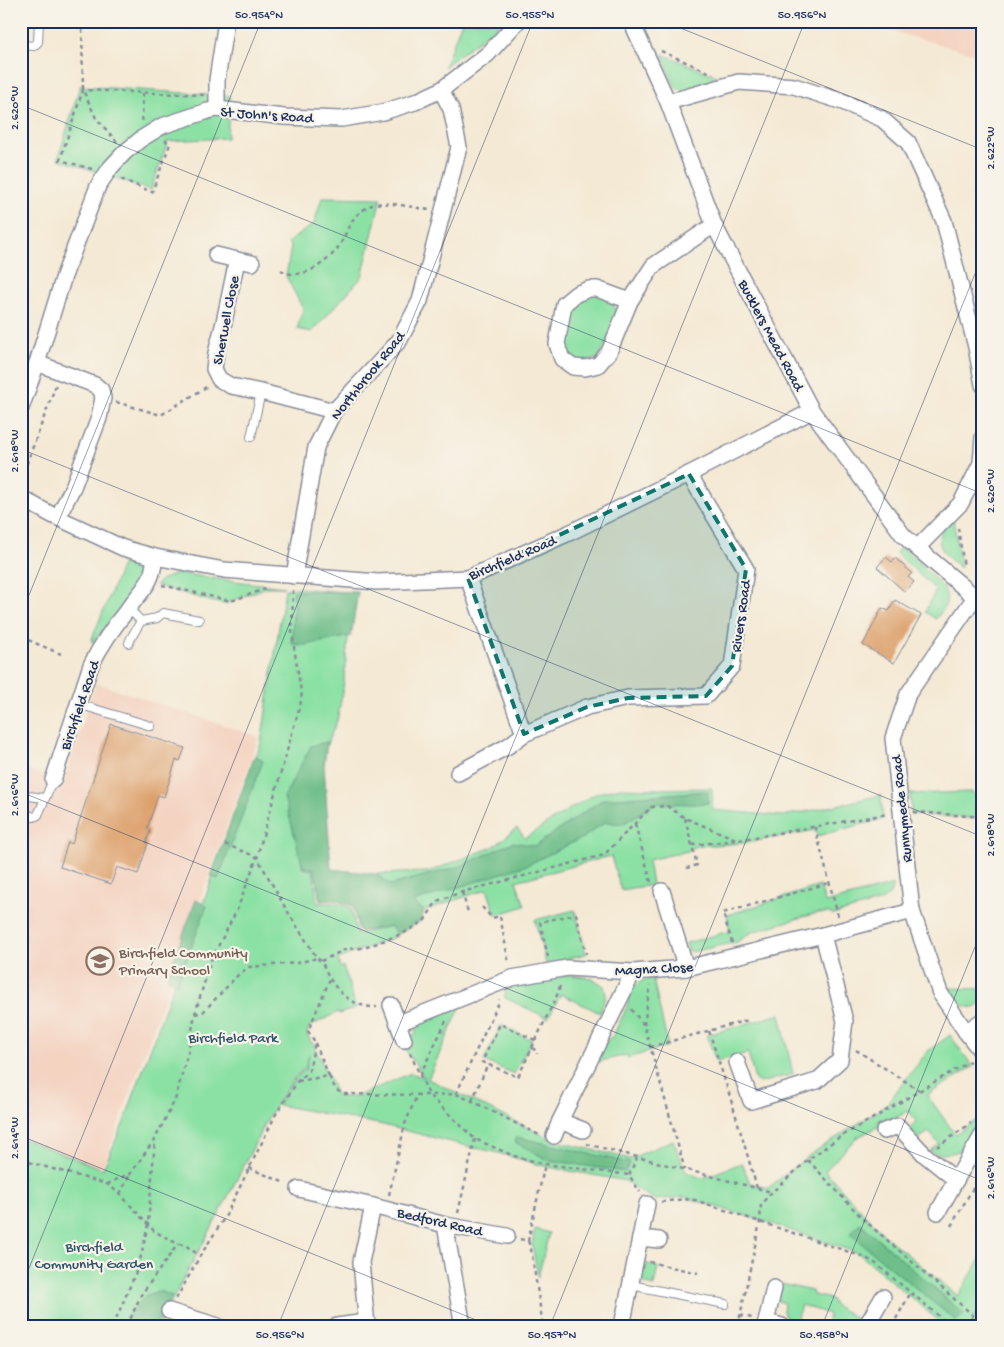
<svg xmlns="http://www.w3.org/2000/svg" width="1004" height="1347" font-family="'Gochi Hand',sans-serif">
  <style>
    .built { fill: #f4d3c1 }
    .green { fill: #8be1a4; stroke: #538881 }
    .forest { fill: #70bf8a; stroke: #467774 }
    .building { fill: #dda06c }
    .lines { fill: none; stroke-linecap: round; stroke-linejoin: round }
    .service-casing { stroke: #888c99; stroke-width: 10 }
    .minor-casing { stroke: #888c99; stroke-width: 18 }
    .path { stroke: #888c99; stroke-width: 2.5; stroke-dasharray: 4 4; stroke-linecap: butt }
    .service { stroke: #fff; stroke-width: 8 }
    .minor { stroke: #fff; stroke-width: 15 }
    .marked { fill: #0f766e; fill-opacity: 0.2; stroke: #0f766e; stroke-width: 4; stroke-dasharray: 10 6; stroke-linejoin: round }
    .ticks { fill: none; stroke: #1b2f5e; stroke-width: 1; stroke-opacity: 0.45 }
    .labels { text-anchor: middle; stroke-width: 4.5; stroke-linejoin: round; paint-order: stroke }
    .street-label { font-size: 15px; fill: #1b2f5e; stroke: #f7f3e8 }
    .education-label { font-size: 15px; fill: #785e54; stroke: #f7f3e8; text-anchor: start }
    .park-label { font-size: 15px; fill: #31536c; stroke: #f7f3e8 }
    .neatline { fill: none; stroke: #1b2f5e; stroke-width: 2 }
    .ticks-label { font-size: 12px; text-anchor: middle; fill: #1b2f5e }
  </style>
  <rect width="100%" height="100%" fill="#f7f3e8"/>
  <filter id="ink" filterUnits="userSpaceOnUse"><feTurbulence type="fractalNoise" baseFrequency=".02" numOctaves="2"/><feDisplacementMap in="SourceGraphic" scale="10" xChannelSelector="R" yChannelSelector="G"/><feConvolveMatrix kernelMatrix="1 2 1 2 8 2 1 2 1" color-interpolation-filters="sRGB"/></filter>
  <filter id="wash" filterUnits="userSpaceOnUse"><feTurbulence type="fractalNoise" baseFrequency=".0096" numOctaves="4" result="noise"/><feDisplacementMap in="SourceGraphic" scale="20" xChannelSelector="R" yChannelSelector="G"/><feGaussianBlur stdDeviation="1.12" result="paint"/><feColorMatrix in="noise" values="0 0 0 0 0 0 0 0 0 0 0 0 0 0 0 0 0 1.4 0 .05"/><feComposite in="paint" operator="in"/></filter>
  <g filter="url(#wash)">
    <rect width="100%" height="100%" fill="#f4e9d4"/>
    <g class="built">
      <path d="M854,21H983V83L976,54Z"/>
      <path d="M96,683L259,737L102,1170L21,1138V767L63,784Z"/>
    </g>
    <g class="green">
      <path d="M462,21H499L497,26L444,67Z"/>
      <path d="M662,54L717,76C709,82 696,90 686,90C683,90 680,89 677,89L672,80Z"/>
      <path d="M80,86L230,96L227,138L168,141L151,190L58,159Z"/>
      <path d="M322,197L381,198L362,277L312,332L297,329L303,309L286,276L291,247L288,242L314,224Z"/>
      <path d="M595,294C598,295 603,296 606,298C629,310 606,344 597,359L574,362L565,349V328L570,307L580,296Z"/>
      <path d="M953,518L961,568C950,560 933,547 942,531C945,526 950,522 953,518Z"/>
      <path d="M902,546L944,588C950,602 945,607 936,619L925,612L936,590L896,553Z"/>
      <path d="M125,558L131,562L137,571V585L94,642L91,641Z"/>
      <path d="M178,573L218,579L284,587H267L225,604L217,603L161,587L156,585L161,580Z"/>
      <path d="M298,588L356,593L348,638L343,689L337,721L318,765L303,839L302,868L313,870L317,903H334L351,908L357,935L390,926L398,936L338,959L340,968L343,966L356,1008L339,1014L338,1012L309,1027L307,1034L312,1044L313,1043L337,1096L356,1097L411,1073L425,1078L400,1042L416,1034V1023L462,1004L428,1079L555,1141L631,1159L641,1154L673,1140L686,1172L702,1178L742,1163L750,1183L768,1188L811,1154L885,1106L928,1051L950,1035L973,1067L927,1095L955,1134L981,1117V1121L974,1127L959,1151C949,1154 939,1156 930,1151L939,1144L929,1132L918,1139L911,1132L912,1126L916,1121L909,1111L856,1138L825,1171L886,1237L958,1296L983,1255V1314L980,1318L983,1320V1326H945L858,1253L772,1224L684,1197L655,1200L632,1186L626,1181L548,1167L491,1151L475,1148L379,1124L278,1105L295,1079L306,1069L309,1054L305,1068L294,1078L270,1114L218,1216L158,1326H21V1138L103,1169L124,1122L261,743L285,589Z"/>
      <path d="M620,788L652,789L712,788L713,810L782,816L815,810L881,795L883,819L817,836L815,830L746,843L695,846L688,851L648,860L652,885L621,890L611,856L516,881L525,906L496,915L487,889L424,911L376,874L428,872L493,847L517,828L525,838L568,810L597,793Z"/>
      <path d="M972,792L979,799L983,800V819L911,814L910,794Z"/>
      <path d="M893,885L890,894L882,901L833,915L829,913H818L796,919L752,932L737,942L691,952L688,951L686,943L730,931L727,915L820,886L825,903Z"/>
      <path d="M575,910L586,954L546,964L535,920Z"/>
      <path d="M571,975L592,978L604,986L606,995L600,1013L561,994L548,1018L505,998L506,988L533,979Z"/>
      <path d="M653,979L668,1046L628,1058L627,1055L597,1062L606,1041L613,1036L627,1007L630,993L634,986L643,980Z"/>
      <path d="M949,988L983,989V1001L975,1008C959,1006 956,1002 949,988Z"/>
      <path d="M780,1014L793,1074L760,1083L755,1080L748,1053L716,1062L707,1035Z"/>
      <path d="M501,1025L532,1040L514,1074L484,1061Z"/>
      <path d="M535,1229L549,1233L538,1277L532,1245Z"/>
      <path d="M638,1261L658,1267L654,1286L643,1283L634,1275Z"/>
      <path d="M781,1284L812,1291L813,1295L831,1299L834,1305L856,1318L850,1326H827L829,1314L801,1305L797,1320L786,1318L783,1311L784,1303L778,1301Z"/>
    </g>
    <g class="forest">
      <path d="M294,591L358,592L351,636L305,645L292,644Z"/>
      <path d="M327,742L324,766L331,869L376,874L390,885L461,866L513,842L535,846L603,799L708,791V803L693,804L656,803L623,824L605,822L584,837L527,865L413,902L424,911L421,921L398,934L391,926L359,932L353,906L333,900L320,901L314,869L303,867L284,797L311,746Z"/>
      <path d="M255,755L263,761L218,879L211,876Z"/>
      <path d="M196,900L207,906L177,984L167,977Z"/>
      <path d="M517,1137L630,1163L625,1172L548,1160L515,1142Z"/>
      <path d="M860,1223L964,1314L956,1321L850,1234Z"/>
      <path d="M159,1291L172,1296L155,1326H124L129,1314L146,1295Z"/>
    </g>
    <g id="blocks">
      <g class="building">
        <path d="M886,557L892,562L895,558L912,573L908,577L914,582L905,592L877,567Z"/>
        <path d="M895,600L921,615L894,663L863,645L882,608L889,611Z"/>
        <path d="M111,724L185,748L180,761L176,760L164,797L158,795L147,829L150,831L146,843H148L138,874L117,867L111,884L60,867L68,842L72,844Z"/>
      </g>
    </g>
  </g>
  <g filter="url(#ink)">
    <use href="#blocks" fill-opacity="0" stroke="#888c99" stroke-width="1"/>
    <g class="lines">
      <g class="service-casing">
        <g id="service">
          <path d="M21,45L34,46L38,42L39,21"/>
          <path d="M251,437L261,392"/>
          <path d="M128,608L141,621L157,618L163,613L199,620"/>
          <path d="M129,643L131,638L141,621"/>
          <path d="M78,704L151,726"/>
          <path d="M21,795L44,798"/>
          <path d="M21,812L34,817L38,815L53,780"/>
          <path d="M631,1285L725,1304"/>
        </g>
      </g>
      <g class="minor-casing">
        <g id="minor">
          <path d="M631,21L668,102L714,225L812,411L903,535L917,548L968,591L975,597L983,602"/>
          <path d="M668,102L739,82L794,86L843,102L882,119L908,142L944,221L976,347L983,385"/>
          <path d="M217,109V80L226,21"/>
          <path d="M216,255L237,260L224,322L216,353L214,369L219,379L231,386L261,392L334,411"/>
          <path d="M237,260L252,263"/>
          <path d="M630,301L597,289H589L576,294L564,304L557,344L562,359L573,367L585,368L598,365L609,352L630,301L653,266L714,225"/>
          <path d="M37,363L95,385L101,390L103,398L99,418L73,487L58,517"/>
          <path d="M21,408L37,363L64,276L98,186L111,167L125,152L141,139L162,126L208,111L217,109L284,117L342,119L383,112L415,102L441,90L488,54L518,21"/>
          <path d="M21,498L52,515L123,548L155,557L224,570L378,582L468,578L569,533L689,474L812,411"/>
          <path d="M917,548L961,503L981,463L983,437"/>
          <path d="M294,576L316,447L334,411L399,341L420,301L459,147L451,109L441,90"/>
          <path d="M468,578L524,734L587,707L628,698L706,696L732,666L746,569L689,474"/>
          <path d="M975,597L908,694L893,738L912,911L940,993L966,1032L983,1054"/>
          <path d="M458,773L508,746L524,734"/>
          <path d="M53,780L91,665C101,645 114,626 128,609C143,588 152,585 155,557"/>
          <path d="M662,891L686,968"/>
          <path d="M391,1005L404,1040"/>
          <path d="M399,1023L512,978L567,968L633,972L686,968L823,935L912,911"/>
          <path d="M966,1032L983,1020"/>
          <path d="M737,1062L751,1101L817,1081L840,1060L845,1021L823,935"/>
          <path d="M560,1121L633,972"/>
          <path d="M884,1131L898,1126L925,1155L956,1180L983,1134"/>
          <path d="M554,1136L560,1121L583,1130"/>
          <path d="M299,1189L373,1206"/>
          <path d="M938,1212L956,1180"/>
          <path d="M445,1225L463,1326"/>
          <path d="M640,1238L659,1240"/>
          <path d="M169,1311L218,1326"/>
          <path d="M766,1322L782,1326"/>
          <path d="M337,1326L366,1322"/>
          <path d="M367,1326L361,1262L373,1206L445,1225L507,1236"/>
          <path d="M622,1326L647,1204"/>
          <path d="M765,1326L774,1288"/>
          <path d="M866,1326L883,1297"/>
        </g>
      </g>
      <g class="path">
        <path d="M82,21L83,90L96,118L117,142"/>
        <path d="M661,51L713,74"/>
        <path d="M143,93L142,118L143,121"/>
        <path d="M92,169L60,160L83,90L204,95"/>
        <path d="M121,179L152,192L170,144L165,140"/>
        <path d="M281,270C300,283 329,262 339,246C345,237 349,223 356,216C360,212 367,207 372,205C383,200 416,208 429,210"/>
        <path d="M116,402L161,415L208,386"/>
        <path d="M21,479L56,385"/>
        <path d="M958,528L964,567"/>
        <path d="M162,585L231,601L265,589"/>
        <path d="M293,590L292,634L302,698L257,857L286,909L317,958C324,963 325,970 329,977C339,995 356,1008 377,1007"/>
        <path d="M21,637L61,654"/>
        <path d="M914,812L983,817"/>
        <path d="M685,818L697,865L687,868"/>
        <path d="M635,824L651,882"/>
        <path d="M815,827L838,916"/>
        <path d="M692,845L738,840"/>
        <path d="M462,892L468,912"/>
        <path d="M482,907L492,918L500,916L509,964"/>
        <path d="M732,943L723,913L829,883"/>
        <path d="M548,957L540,922L576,914L586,954"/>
        <path d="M321,961L346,949L364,948L404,933L424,921L437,901L462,892L604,855L651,807L667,806L685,818L738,840L887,814"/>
        <path d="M631,1009L644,1025L685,1170"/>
        <path d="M195,1014L203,1012L238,975L249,967L297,963L317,958"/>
        <path d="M644,1025L650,985"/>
        <path d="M709,1031L733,1106L757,1188"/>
        <path d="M535,1040L500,1024L482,1062L518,1077L559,991L560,983"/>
        <path d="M315,1043L329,1076"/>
        <path d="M650,1047L748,1020"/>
        <path d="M532,1048L537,1051V1054"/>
        <path d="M856,1050L919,1090"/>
        <path d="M410,1053L429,1095L475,1139L514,1156L545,1164L629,1175L640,1192"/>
        <path d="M420,1075L447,1019"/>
        <path d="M298,1081L329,1076L336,1090L344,1094L429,1095L456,1094L472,1101L539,1135"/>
        <path d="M456,1094L499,1002V999"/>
        <path d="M472,1101L488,1064"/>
        <path d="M976,1120L983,1115"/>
        <path d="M587,1144L772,1192"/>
        <path d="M937,1147L971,1123"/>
        <path d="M21,1160L107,1184L120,1194L154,1231L178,1244L185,1245L200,1256"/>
        <path d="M808,1160L863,1219L983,1324"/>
        <path d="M249,1168L285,1183"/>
        <path d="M629,1175L637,1158"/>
        <path d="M107,1184L131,1173L155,1139L175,1100L188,1052L195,1014L211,960L237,910L257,857L222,843"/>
        <path d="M120,1194L130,1174"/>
        <path d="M389,1195L405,1124L417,1095"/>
        <path d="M661,1202L684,1199L695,1200L864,1257L875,1263L951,1326"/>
        <path d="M458,1213L475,1139"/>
        <path d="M951,1226L983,1171"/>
        <path d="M520,1239L528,1241L545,1164"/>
        <path d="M528,1241L531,1249L543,1326"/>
        <path d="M649,1262L698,1273"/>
        <path d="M176,1299L200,1256L225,1217L276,1114L298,1081L309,1071L315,1042L308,1031L330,979"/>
        <path d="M740,1315L752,1318"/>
        <path d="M113,1326L139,1265L148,1224L155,1140"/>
        <path d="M127,1326L141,1295L178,1244"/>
        <path d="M738,1326L760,1222L761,1204L772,1192L808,1160L838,1138L877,1116L970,1061"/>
        <path d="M892,1326L911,1292"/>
        <path d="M967,1326L983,1299"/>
      </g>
      <use href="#service" class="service"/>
      <use href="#minor" class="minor"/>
    </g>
  </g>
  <path class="marked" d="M689,474L746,569L732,666L706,696L628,698L587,707L524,734L468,578Z"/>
  <path class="ticks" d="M663,21L983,150M21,105L983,494M21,449L983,837M21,615L261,21M21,792L983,1181M21,1136L491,1326M21,1288L533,21M278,1326L805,21M550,1326L983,254M822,1326L983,927"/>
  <defs>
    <g id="school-ring" transform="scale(1.4375)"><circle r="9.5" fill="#f7f3e8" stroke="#8d6e63" stroke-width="1.5"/><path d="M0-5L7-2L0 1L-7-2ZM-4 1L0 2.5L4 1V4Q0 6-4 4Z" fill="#8d6e63"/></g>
  </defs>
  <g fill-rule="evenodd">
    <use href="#school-ring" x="100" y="961"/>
  </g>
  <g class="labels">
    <g class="street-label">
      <text transform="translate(267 114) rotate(4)" y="5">St John's Road</text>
      <text transform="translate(225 320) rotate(-79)" y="5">Sherwell Close</text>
      <text transform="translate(772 335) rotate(62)" y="5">Bucklers Mead Road</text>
      <text transform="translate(367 375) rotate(-51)" y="5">Northbrook Road</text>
      <text transform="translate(512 557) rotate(-23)" y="5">Birchfield Road</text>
      <text transform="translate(740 616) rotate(-82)" y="5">Rivers Road</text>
      <text transform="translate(79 705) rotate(-71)" y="5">Birchfield Road</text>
      <text transform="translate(901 809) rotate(-96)" y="5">Runnymede Road</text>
      <text transform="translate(654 968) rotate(-3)" y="5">Magna Close</text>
      <text transform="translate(440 1221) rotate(13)" y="5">Bedford Road</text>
    </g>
    <g class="education-label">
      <text x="119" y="957">Birchfield Community<tspan x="119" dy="17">Primary School</tspan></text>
    </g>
    <g class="park-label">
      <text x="233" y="1042">Birchfield Park</text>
      <text x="94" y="1251">Birchfield<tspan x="94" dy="17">Community Garden</tspan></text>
    </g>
  </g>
  <rect width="1004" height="1347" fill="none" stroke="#f7f3e8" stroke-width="55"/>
  <rect x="28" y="28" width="948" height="1292" class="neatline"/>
  <g class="ticks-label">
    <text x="259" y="18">50.954°N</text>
    <text x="530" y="18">50.955°N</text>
    <text x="802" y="18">50.956°N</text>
    <text transform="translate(14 108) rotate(-90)" y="4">2.620°W</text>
    <text transform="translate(990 148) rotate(-90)" y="4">2.622°W</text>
    <text transform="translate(14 451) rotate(-90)" y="4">2.618°W</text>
    <text transform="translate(990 491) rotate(-90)" y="4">2.620°W</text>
    <text transform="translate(14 795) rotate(-90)" y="4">2.616°W</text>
    <text transform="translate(990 835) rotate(-90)" y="4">2.618°W</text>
    <text transform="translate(14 1138) rotate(-90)" y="4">2.614°W</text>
    <text transform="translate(990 1178) rotate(-90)" y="4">2.616°W</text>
    <text x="280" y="1338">50.956°N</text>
    <text x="552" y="1338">50.957°N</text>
    <text x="824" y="1338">50.958°N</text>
  </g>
</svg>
